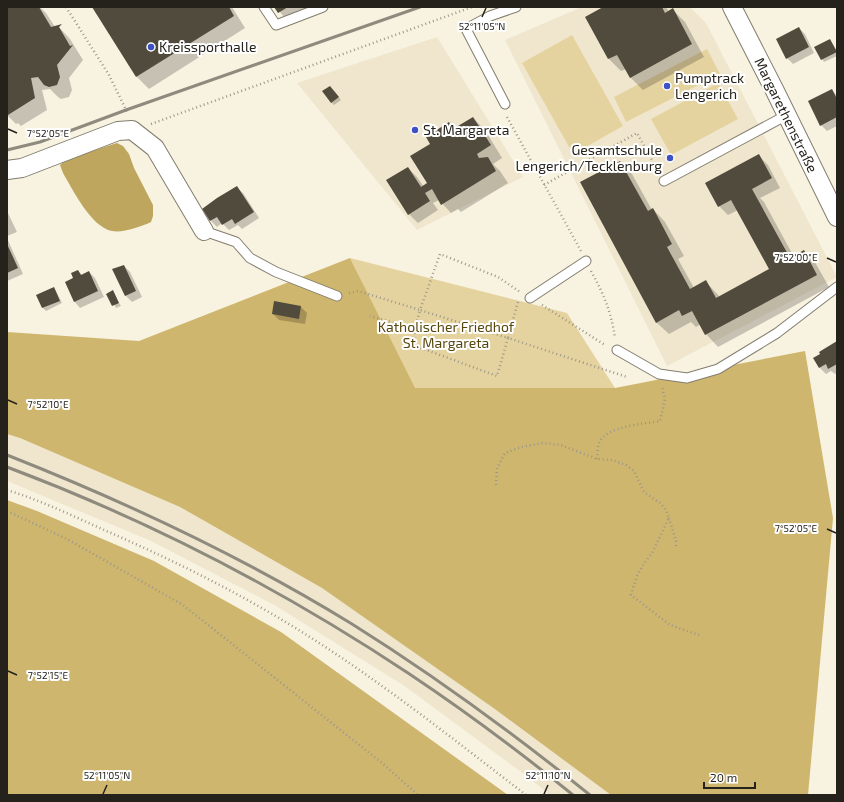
<svg xmlns="http://www.w3.org/2000/svg" width="844" height="802" font-family="'Exo 2',sans-serif">
  <style>
    .built { fill: #efe6cd }
    .green { fill: #e5d39f }
    .forest { fill: #cfb66e }
    .water { fill: #bea65e }
    .shadow { fill: #0003 }
    .building { fill: #504b3c }
    .lines { fill: none; stroke-linecap: round; stroke-linejoin: round }
    .service-casing { stroke: #837d6e; stroke-width: 11 }
    .minor-casing { stroke: #837d6e; stroke-width: 20 }
    .path { stroke: #9c978a; stroke-width: 2.5; stroke-dasharray: 1 3; stroke-linecap: butt }
    .service { stroke: #fff; stroke-width: 9 }
    .minor { stroke: #fff; stroke-width: 18 }
    .rail { stroke: #8e8a7e; stroke-width: 3 }
    .ticks { fill: none; stroke: #25221c; stroke-width: 1.5 }
    .poi-dot { fill: #3e51c4; stroke: #fff; stroke-width: 1.5 }
    .labels { text-anchor: middle; stroke-width: 4; stroke-linejoin: round; paint-order: stroke }
    .poi-label { font-size: 14px; fill: #25221c; stroke: #fff; text-anchor: start }
    .street-label { font-size: 14px; fill: #25221c; stroke: #fff }
    .park-label { font-size: 14px; fill: #57460c; stroke: #fff }
    .ticks-label { font-size: 10px; text-anchor: middle; fill: #25221c; stroke: #fff; stroke-width: 4; stroke-linejoin: round; paint-order: stroke }
  </style>
  <rect width="100%" height="100%" fill="#f8f2e0"/>
  <g class="built">
    <path d="M582,7H690L706,23L837,277L667,366L505,40Z"/>
    <path d="M437,37L523,177L417,230L297,83Z"/>
    <path d="M7,434L20,438L180,507L322,588L492,707L611,795H550L524,774L403,685L276,606L151,541L7,481Z"/>
  </g>
  <g class="green">
    <path d="M572,35L623,126L573,154L522,63Z"/>
    <path d="M707,49L720,74L626,122L614,97Z"/>
    <path d="M718,83L738,119L671,155L651,119Z"/>
    <path d="M350,258L567,313L615,388H414Z"/>
  </g>
  <g class="forest">
    <path d="M350,258L415,388H615L805,351L833,518L808,795H611L492,707L322,588L180,507L20,438L7,434V332L139,341Z"/>
    <path d="M7,500L37,511L154,561L281,632L508,795H7Z"/>
  </g>
  <path class="water" d="M117,143L123,146L129,154L134,168L153,205V216L151,222C140,227 123,233 112,231C91,227 73,190 63,173L60,165L67,159Z"/>
  <g class="shadow">
    <path d="M7,7H40L46,13L55,27L58,26L70,39L83,60L69,78L72,90L69,97L61,99L58,97L50,89L42,90L47,110L21,126L18,123L16,124L7,115V41L8,40L7,38Z"/>
    <path d="M93,7H232L245,28L149,89L137,77Z"/>
    <path d="M276,7H312L288,22Z"/>
    <path d="M605,7H666L669,12L673,10L685,22L704,57L643,90L630,77L626,69L621,71L609,59L586,17Z"/>
    <path d="M799,28L805,34L814,53L793,64L787,58Z"/>
    <path d="M830,40L837,51V56L824,62L822,59Z"/>
    <path d="M333,90L341,100L334,105L331,102Z"/>
    <path d="M832,90L837,96V126L827,131L821,125Z"/>
    <path d="M473,118L485,130L502,158L493,164L500,171L508,183L461,212L458,209L451,213L439,200L433,203L438,210L418,223L409,214L408,168L417,177L424,187L429,184L431,144L449,124L455,129Z"/>
    <path d="M759,156L768,165L780,188L760,198L764,202L794,257L804,251L816,264L829,287L718,347L706,334L701,324L696,327L691,322L669,334L656,322L620,162L632,174L652,210L653,209L665,222L684,256L678,259L694,288L706,282L720,297L770,270L738,210L728,215L719,206Z"/>
    <path d="M236,187L243,193L259,218L242,229L238,225L229,230L222,223L217,227L211,221Z"/>
    <path d="M7,211L17,232L7,236Z"/>
    <path d="M7,238L23,274L7,281Z"/>
    <path d="M124,266L130,272L142,297L132,302L126,296L114,269Z"/>
    <path d="M78,271L82,275L89,272L95,278L104,297L80,308L74,301Z"/>
    <path d="M54,288L56,291L62,303L46,311L43,308L37,296Z"/>
    <path d="M112,292L121,306L116,308L108,294Z"/>
    <path d="M301,307L307,313L305,324L279,320L273,314Z"/>
    <path d="M837,342V373L835,374L831,371L826,374L820,368L821,355Z"/>
  </g>
  <g class="building">
    <path d="M7,7H39L51,27L62,24L59,27L70,46L73,45L57,65L60,77L57,85L49,87L44,85L38,77L31,78L35,98L8,115Z"/>
    <path d="M92,7H229L234,16L136,77Z"/>
    <path d="M274,7H288L278,13Z"/>
    <path d="M603,7H662L665,13L673,8L692,44L630,78L617,55L608,59L585,17Z"/>
    <path d="M799,27L809,47L786,59L776,39Z"/>
    <path d="M830,39L837,52L821,60L814,47Z"/>
    <path d="M330,86L339,97L331,103L322,91Z"/>
    <path d="M832,89L837,99V117L820,126L808,101Z"/>
    <path d="M473,117L491,145L477,154L479,158L488,157L496,171L441,205L432,189L425,193L430,201L408,215L386,180L408,167L421,187L427,183L410,156L430,144L426,137L449,122L453,129Z"/>
    <path d="M759,154L772,178L752,189L790,258L804,250L817,275L705,335L692,311L682,316L679,310L656,323L580,182L620,161L648,211L653,208L672,244L667,247L690,289L706,280L716,298L769,269L731,200L718,207L705,183Z"/>
    <path d="M237,186L254,212L235,224L232,219L222,225L217,217L210,221L202,209L217,198Z"/>
    <path d="M7,244L18,268L7,273Z"/>
    <path d="M124,265L136,291L125,296L112,269Z"/>
    <path d="M78,270L81,275L89,271L98,291L74,302L65,282L73,278L71,273Z"/>
    <path d="M54,287L60,301L42,308L36,295Z"/>
    <path d="M113,290L119,303L112,306L106,294Z"/>
    <path d="M274,301L301,306L299,319L272,314Z"/>
    <path d="M837,341V364L828,369L826,364L819,368L813,358L820,354L819,352Z"/>
  </g>
  <g class="lines">
    <g class="service-casing">
      <g id="service">
        <path d="M264,7L276,25L323,7"/>
        <path d="M505,104L466,29L490,16L516,7"/>
        <path d="M664,181L787,115"/>
        <path d="M204,231L236,242L250,258L276,272L337,296"/>
        <path d="M530,298L586,261"/>
        <path d="M617,350L659,374L687,378L718,369L777,333L837,287"/>
      </g>
    </g>
    <g class="minor-casing">
      <g id="minor">
        <path d="M732,7L775,91L837,217"/>
        <path d="M7,170L22,168L118,131L132,130L155,148L204,231"/>
      </g>
    </g>
    <g class="path">
      <path d="M66,7L109,75L128,114"/>
      <path d="M507,117L581,251"/>
      <path d="M151,124L472,7"/>
      <path d="M544,185L637,133L658,171"/>
      <path d="M591,271C604,295 611,311 615,338"/>
      <path d="M349,293L358,291L420,310L415,329L370,316"/>
      <path d="M518,302L508,338L420,310L440,254L498,277L520,292"/>
      <path d="M542,305L605,345"/>
      <path d="M415,329L413,345L497,376L508,338L627,377"/>
      <path d="M597,459C598,454 597,447 599,443C606,426 644,424 660,421L665,399L662,387"/>
      <path d="M496,485L497,468L505,453L521,447L543,443L561,445L597,459L612,460L626,465L634,471L644,492L660,503L666,510L669,518L652,553L643,565L637,576L633,588L631,595L670,625L699,635"/>
      <path d="M7,490C43,501 77,518 111,533C170,559 229,588 284,621C369,672 448,735 526,795"/>
      <path d="M7,511L67,539L183,605L382,763L418,795"/>
      <path d="M669,518L676,541V549"/>
    </g>
    <use href="#service" class="service"/>
    <use href="#minor" class="minor"/>
    <g class="rail">
      <path d="M7,150L40,142L126,110L420,7"/>
      <path d="M7,455C126,502 243,557 352,624C435,676 514,734 590,795"/>
      <path d="M7,467C148,520 283,590 408,673C465,711 520,752 573,795"/>
    </g>
  </g>
  <path class="ticks" d="M482,17L486,8M8,129L17,133M827,258L836,262M8,400L17,404M827,529L836,533M8,671L17,675M103,794L107,785M544,794L548,785"/>
  <g class="poi-dot">
    <circle cx="151" cy="47" r="4"/>
    <circle cx="667" cy="86" r="4"/>
    <circle cx="415" cy="130" r="4"/>
    <circle cx="670" cy="158" r="4"/>
  </g>
  <g class="labels">
    <g class="poi-label">
      <text x="159" y="52">Kreissporthalle</text>
      <text x="675" y="83">Pumptrack<tspan x="675" dy="16">Lengerich</tspan></text>
      <text x="423" y="135">St. Margareta</text>
      <text x="662" y="155" text-anchor="end">Gesamtschule<tspan x="662" dy="16">Lengerich/Tecklenburg</tspan></text>
    </g>
    <g class="street-label">
      <text transform="translate(786 115) rotate(64)" y="5">Margarethenstraße</text>
    </g>
    <g class="park-label">
      <text x="446" y="332">Katholischer Friedhof<tspan x="446" dy="16">St. Margareta</tspan></text>
    </g>
  </g>
  <g class="ticks-label">
    <text x="482" y="30">52°11'05"N</text>
    <text x="48" y="137">7°52'05"E</text>
    <text x="796" y="261">7°52'00"E</text>
    <text x="48" y="408">7°52'10"E</text>
    <text x="796" y="532">7°52'05"E</text>
    <text x="48" y="679">7°52'15"E</text>
    <text x="107" y="779">52°11'05"N</text>
    <text x="548" y="779">52°11'10"N</text>
  </g>
  <rect width="844" height="802" fill="none" stroke="#25221c" stroke-width="16"/>
  <path d="M704 782v6h51v-6" fill="none" stroke="#25221c" stroke-width="2"/>
  <text x="710" y="782" font-size="12" fill="#25221c" stroke="#ffffff" stroke-width="3" paint-order="stroke">20 m</text>
</svg>
